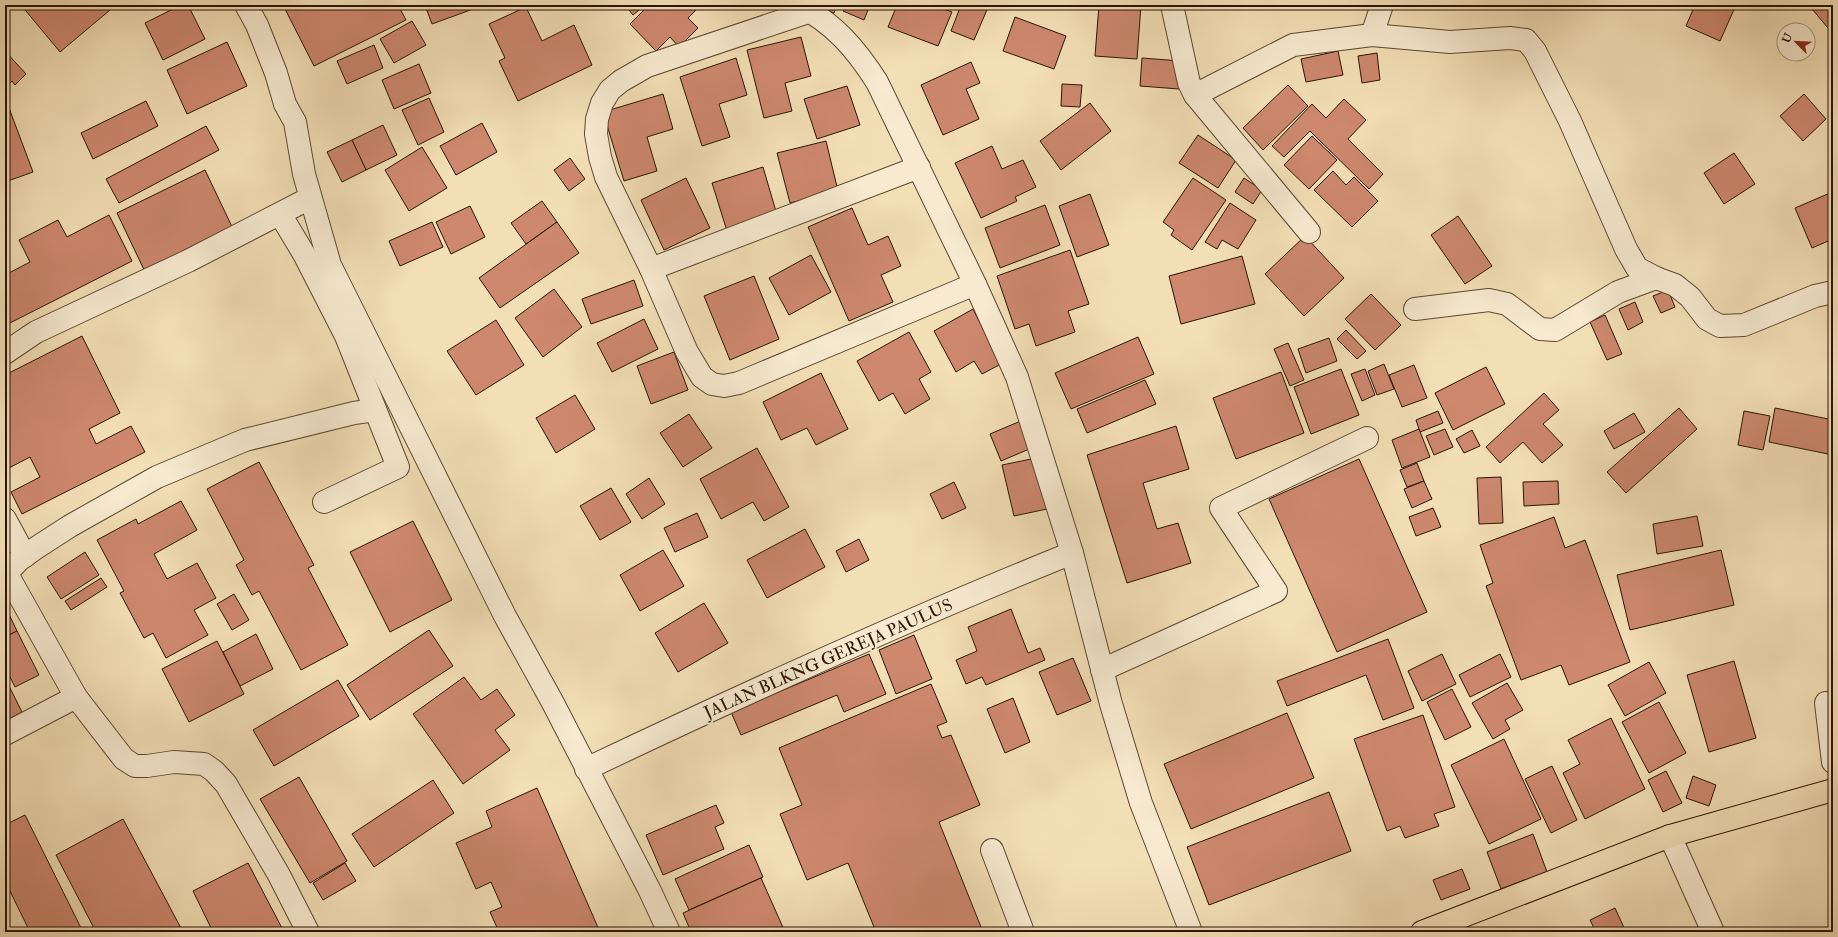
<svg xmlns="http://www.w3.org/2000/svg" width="1838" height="937" font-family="'IM FELL Double Pica',serif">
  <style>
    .building { fill: #cd886e; stroke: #291405 }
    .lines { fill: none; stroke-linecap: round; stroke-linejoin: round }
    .minor-casing { stroke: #5c4731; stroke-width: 24 }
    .major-casing { stroke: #291405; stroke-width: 24 }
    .minor { stroke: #f7ead0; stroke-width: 22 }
    .major { stroke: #f3dfb6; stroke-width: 22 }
    .labels { text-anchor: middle; stroke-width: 4; stroke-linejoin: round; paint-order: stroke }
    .street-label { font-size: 17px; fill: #291405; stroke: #f7ead0 }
  </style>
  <rect width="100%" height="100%" fill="#f3dfb6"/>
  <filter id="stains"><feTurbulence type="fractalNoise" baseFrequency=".005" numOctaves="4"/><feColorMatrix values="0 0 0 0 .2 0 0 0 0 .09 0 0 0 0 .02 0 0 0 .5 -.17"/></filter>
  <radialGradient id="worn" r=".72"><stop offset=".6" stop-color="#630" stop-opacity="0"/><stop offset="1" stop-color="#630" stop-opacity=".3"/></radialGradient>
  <g class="building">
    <path d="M21,5H116L60,52Z"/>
    <path d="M181,5H188L205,39L163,60L145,23Z"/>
    <path d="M283,5H398L406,20L314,66Z"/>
    <path d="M425,5H484L432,24Z"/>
    <path d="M625,5H645L633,15Z"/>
    <path d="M649,5H697L699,7L688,18L698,28L679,47L670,37L656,51L630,24Z"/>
    <path d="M814,5H837L834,13Z"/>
    <path d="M846,5H870L864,20L843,11Z"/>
    <path d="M897,5H934L952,12L938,46L888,27Z"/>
    <path d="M961,5H989L974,40L951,31Z"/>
    <path d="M1099,5H1141L1137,59L1095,56Z"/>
    <path d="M1695,5H1736L1720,41L1686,26Z"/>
    <path d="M1816,5H1833V34L1812,9Z"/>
    <path d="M526,7L542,41L574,25L592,65L518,101L499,61L505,58L489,24Z"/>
    <path d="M1015,17L1066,36L1054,69L1003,51Z"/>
    <path d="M412,21L426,45L394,63L380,39Z"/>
    <path d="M801,37L811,76L785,83L792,111L764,118L747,50Z"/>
    <path d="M227,42L247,86L187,114L167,70Z"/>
    <path d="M374,45L383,68L347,84L337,61Z"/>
    <path d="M5,51L26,74L15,85L12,81L5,88Z"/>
    <path d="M1338,51L1343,75L1306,82L1301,59Z"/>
    <path d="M1377,53L1380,80L1362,83L1358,56Z"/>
    <path d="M736,58L747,95L719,104L730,137L702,146L680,77Z"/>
    <path d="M1142,58L1181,61L1179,89L1140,86Z"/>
    <path d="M971,62L980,83L966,89L979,119L943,135L921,85Z"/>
    <path d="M419,64L431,93L394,109L382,80Z"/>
    <path d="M1062,84L1082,85L1080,107L1061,106Z"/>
    <path d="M1288,85L1308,106L1263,150L1243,128Z"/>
    <path d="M847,86L860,125L817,139L804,99Z"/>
    <path d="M663,94L673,129L647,137L657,171L624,181L603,112Z"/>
    <path d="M1804,94L1826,119L1803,141L1780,116Z"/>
    <path d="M429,98L444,132L418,145L402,110Z"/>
    <path d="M1344,99L1366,120L1348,139L1383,174L1369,189L1310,131L1284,157L1272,146L1312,104L1326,118Z"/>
    <path d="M6,100L33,172L5,182V101Z"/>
    <path d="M146,101L158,126L93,159L81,133Z"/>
    <path d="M1090,103L1111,131L1061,170L1040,141Z"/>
    <path d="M1831,122H1833V148H1829Z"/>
    <path d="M482,123L497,152L456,175L440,146Z"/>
    <path d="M383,125L397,155L366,170L352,140Z"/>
    <path d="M206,126L219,150L119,203L106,179Z"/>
    <path d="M1198,135L1236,160L1218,188L1179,163Z"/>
    <path d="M1312,136L1337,160L1309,189L1284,165Z"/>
    <path d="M352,140L366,170L342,182L327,152Z"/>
    <path d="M826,141L838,191L790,203L777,153Z"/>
    <path d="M992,146L1002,169L1023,160L1036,187L1015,197L1017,201L981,218L955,163Z"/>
    <path d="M422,147L447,188L409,211L385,170Z"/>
    <path d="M1734,153L1755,184L1724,204L1704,173Z"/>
    <path d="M570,158L585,179L569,191L554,170Z"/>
    <path d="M763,167L777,215L727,231L712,183Z"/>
    <path d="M205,170L235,233L147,276L117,213Z"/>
    <path d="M1333,171L1346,185L1354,177L1378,201L1352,227L1314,190Z"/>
    <path d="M686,178L710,228L664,250L641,200Z"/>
    <path d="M1193,178L1226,200L1192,250L1171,235L1174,230L1163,222Z"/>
    <path d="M1244,178L1262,190L1253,204L1235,192Z"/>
    <path d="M1830,193L1833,199V239L1812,248L1795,208Z"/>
    <path d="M1090,194L1109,245L1077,257L1059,206Z"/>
    <path d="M542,201L557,222L526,244L511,223Z"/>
    <path d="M1230,203L1256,220L1238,249L1222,240L1217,249L1205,242Z"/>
    <path d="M1045,205L1060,245L1000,268L985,228Z"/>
    <path d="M470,206L485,237L451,254L436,222Z"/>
    <path d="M852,208L868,245L888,236L901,266L881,275L893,302L849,321L808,227Z"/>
    <path d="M109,215L132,261L8,324L5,319V275L30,262L19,240L58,220L67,237Z"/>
    <path d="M1458,216L1492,266L1465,284L1431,235Z"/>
    <path d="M432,222L443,247L400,266L389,241Z"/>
    <path d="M557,222L579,253L500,308L479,278Z"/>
    <path d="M1305,236L1344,278L1304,316L1265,274Z"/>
    <path d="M1070,250L1089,304L1068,311L1075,332L1036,346L1029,324L1015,329L997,276Z"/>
    <path d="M811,255L831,292L789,315L769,278Z"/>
    <path d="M1242,256L1255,304L1181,324L1169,276Z"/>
    <path d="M754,276L779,339L730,360L704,296Z"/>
    <path d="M634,280L643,306L591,324L582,299Z"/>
    <path d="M554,289L582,327L543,357L515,318Z"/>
    <path d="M1668,290L1675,307L1661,313L1653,296Z"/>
    <path d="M1371,294L1401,325L1375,350L1345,319Z"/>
    <path d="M1635,302L1643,322L1628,330L1619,309Z"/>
    <path d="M973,309L1001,364L982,374L974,361L956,372L934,331Z"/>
    <path d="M1605,315L1622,354L1607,360L1590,322Z"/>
    <path d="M644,319L658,349L612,372L597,343Z"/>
    <path d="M496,320L524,365L476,395L447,351Z"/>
    <path d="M1346,330L1366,351L1357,359L1337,339Z"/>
    <path d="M909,332L931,372L919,379L930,399L905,414L893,393L879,401L857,361Z"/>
    <path d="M82,336L120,413L89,429L96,444L131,426L145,452L22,514L11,492L40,477L30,457L5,470V375Z"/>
    <path d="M1138,337L1154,374L1071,409L1055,373Z"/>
    <path d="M1329,338L1337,361L1306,373L1298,349Z"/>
    <path d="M1288,343L1304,380L1290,386L1274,349Z"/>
    <path d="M674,352L688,390L651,404L637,366Z"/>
    <path d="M1384,364L1394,389L1377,395L1368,371Z"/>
    <path d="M1414,365L1427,398L1402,407L1389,375Z"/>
    <path d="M1486,367L1505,404L1453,430L1435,393Z"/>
    <path d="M1341,369L1359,415L1311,434L1294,387Z"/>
    <path d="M1365,369L1375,395L1362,401L1351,374Z"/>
    <path d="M1281,372L1304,433L1236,459L1213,398Z"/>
    <path d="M821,373L848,429L816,445L807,428L781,440L763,402Z"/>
    <path d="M1145,380L1156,404L1087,433L1077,409Z"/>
    <path d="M1544,393L1559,410L1543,424L1563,445L1542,463L1523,442L1500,463L1486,447Z"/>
    <path d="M575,395L595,429L556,453L536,418Z"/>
    <path d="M1679,408L1697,429L1626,493L1607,472Z"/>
    <path d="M1775,408L1833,420V455L1769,442Z"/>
    <path d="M1438,411L1443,423L1420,432L1416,420Z"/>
    <path d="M1744,411L1770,416L1763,450L1738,445Z"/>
    <path d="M1634,413L1645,432L1614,449L1604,431Z"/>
    <path d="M689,414L712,448L683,467L660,433Z"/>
    <path d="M1023,420L1034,447L1001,461L990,434Z"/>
    <path d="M1176,426L1189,469L1143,483L1157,529L1178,523L1191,563L1127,583L1087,455Z"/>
    <path d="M1419,429L1430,457L1402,468L1392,440Z"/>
    <path d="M1445,429L1453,447L1434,455L1426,436Z"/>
    <path d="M1472,430L1480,446L1464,453L1456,439Z"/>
    <path d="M757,448L789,507L764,521L753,502L721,519L700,479Z"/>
    <path d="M1036,458L1047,509L1014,516L1002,465Z"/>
    <path d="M1359,459L1427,612L1337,652L1269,499Z"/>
    <path d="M259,462L314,565L308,568L348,645L301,670L259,591L252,595L236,565L244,560L207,489Z"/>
    <path d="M1417,463L1424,481L1407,487L1400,470Z"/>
    <path d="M1501,477L1503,523L1479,524L1477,478Z"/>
    <path d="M649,478L665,504L642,519L626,494Z"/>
    <path d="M1424,481L1432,499L1412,508L1404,489Z"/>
    <path d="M1558,481L1559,504L1524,506L1523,482Z"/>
    <path d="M954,482L966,508L942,519L930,494Z"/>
    <path d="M611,488L631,522L600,540L580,506Z"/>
    <path d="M181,501L197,530L154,554L167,579L197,563L216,598L194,610L208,635L166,658L153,633L144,638L120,593L124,591L97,540L136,519L138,524Z"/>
    <path d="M1433,508L1441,527L1416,536L1409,517Z"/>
    <path d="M697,513L708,537L675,552L664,528Z"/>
    <path d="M1697,516L1703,546L1657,554L1653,524Z"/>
    <path d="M1554,517L1565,548L1585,540L1630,662L1569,685L1561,665L1521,680L1486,586L1493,583L1480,545Z"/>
    <path d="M413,521L452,600L390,632L350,552Z"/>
    <path d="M805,529L825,567L767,598L747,560Z"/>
    <path d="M859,539L869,560L846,572L836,551Z"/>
    <path d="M663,550L684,586L640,611L620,575Z"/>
    <path d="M1721,550L1734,605L1630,630L1617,575Z"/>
    <path d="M85,552L99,575L61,599L47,577Z"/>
    <path d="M101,578L107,587L71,610L65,601Z"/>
    <path d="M234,594L249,620L232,630L217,604Z"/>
    <path d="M704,603L728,643L678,672L655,633Z"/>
    <path d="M5,606L17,631L5,637Z"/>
    <path d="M1011,609L1028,653L1040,648L1045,660L986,685L982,677L966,684L956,660L977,651L968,627Z"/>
    <path d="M429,630L453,666L370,720L347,685Z"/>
    <path d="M17,631L39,675L15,687L5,667V637Z"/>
    <path d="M256,634L273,669L240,686L223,652Z"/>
    <path d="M914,635L932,679L896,694L879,650Z"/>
    <path d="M1388,639L1414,708L1383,720L1366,675L1287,706L1277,681Z"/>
    <path d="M217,641L244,694L189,722L162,669Z"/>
    <path d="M869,654L886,694L844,712L837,695L741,735L731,712Z"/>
    <path d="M1442,654L1456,684L1422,701L1408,671Z"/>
    <path d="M1500,654L1511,677L1470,697L1459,675Z"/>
    <path d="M1073,658L1091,701L1057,715L1039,672Z"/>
    <path d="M1734,661L1756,738L1709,752L1687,675Z"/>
    <path d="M1649,662L1666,693L1625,716L1608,685Z"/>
    <path d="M464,677L481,700L497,689L515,715L495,730L510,750L463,784L413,714Z"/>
    <path d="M5,678L22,712L5,721Z"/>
    <path d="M338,680L359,716L274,766L253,730Z"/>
    <path d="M1507,683L1523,710L1505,720L1510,729L1493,739L1472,703Z"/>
    <path d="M931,684L947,722L937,726L942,738L951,735L980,805L939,822L983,932H876L848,863L807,880L780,814L802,805L779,748Z"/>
    <path d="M1452,689L1471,727L1445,740L1427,702Z"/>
    <path d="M1013,698L1030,742L1005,753L987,709Z"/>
    <path d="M1659,702L1686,753L1649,773L1622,722Z"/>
    <path d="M1287,713L1314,778L1191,829L1164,764Z"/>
    <path d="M1423,715L1455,807L1434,814L1439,826L1405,838L1400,826L1387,831L1354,739Z"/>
    <path d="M1611,718L1645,789L1585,819L1563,773L1580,764L1568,740Z"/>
    <path d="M1504,739L1541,819L1489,844L1451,765Z"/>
    <path d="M1552,766L1577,820L1551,833L1525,779Z"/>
    <path d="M1666,771L1682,803L1663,812L1648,780Z"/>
    <path d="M1693,776L1716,785L1709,806L1686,798Z"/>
    <path d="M299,777L347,861L310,883L260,799Z"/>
    <path d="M433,780L454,813L374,867L352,834Z"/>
    <path d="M537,788L600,932H499L490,912L502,907L491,882L476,889L456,843L492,827L486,811Z"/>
    <path d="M1329,792L1351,851L1209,905L1187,847Z"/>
    <path d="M716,805L724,823L715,827L724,849L663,875L646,835Z"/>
    <path d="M25,815L83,932H30L5,881V825Z"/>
    <path d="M123,819L183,932H96L56,855Z"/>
    <path d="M1533,834L1547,872L1501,889L1487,852Z"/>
    <path d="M749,845L763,877L689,910L675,879Z"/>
    <path d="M248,863L284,932H213L193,891Z"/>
    <path d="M345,863L356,881L323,900L313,883Z"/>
    <path d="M1462,869L1470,889L1441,900L1433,880Z"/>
    <path d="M761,878L785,932H691L683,913Z"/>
    <path d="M1615,908L1626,932H1596L1590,920Z"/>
  </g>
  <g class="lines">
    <g class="minor-casing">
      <g id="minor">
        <path d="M246,5L257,25L276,73L285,104L295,122L304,174L330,265L505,616L553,703L650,891L669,932"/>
        <path d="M798,5C834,23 856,49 877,82L975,284L1017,377L1072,553L1111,704L1141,803L1191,932"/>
        <path d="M1172,5L1189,83L1195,95L1309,232"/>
        <path d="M811,11L647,66L621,81L610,90L602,103L597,119L596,134L600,157L606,177L651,269L687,352L702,377L712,384L724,386L739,383L975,284"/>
        <path d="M1372,35L1382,5"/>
        <path d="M1195,95L1293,45L1372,35L1450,42L1510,38L1526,40L1535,51L1570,121L1626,249L1637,268L1656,278L1675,285L1690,297L1707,319L1720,326L1744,325L1815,296L1833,292"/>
        <path d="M280,214L304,254L346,336L398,467L324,502"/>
        <path d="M651,269L919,167"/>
        <path d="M1415,309L1489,300L1507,304L1540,329L1555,330L1618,292L1656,278"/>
        <path d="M5,353L36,332L188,261L310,198"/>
        <path d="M5,519L25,556"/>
        <path d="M7,574L76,697L124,759L135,766H147L174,762L204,764L214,771L226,784L279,875L308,932"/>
        <path d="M5,575L19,560L36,548L70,526L157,477L245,440L354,413L375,410"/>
        <path d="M1102,670L1276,591L1221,508L1367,438"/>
        <path d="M1826,703L1833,762"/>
        <path d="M5,734L76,697"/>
        <path d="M586,769C746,693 907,619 1072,553"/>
        <path d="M1670,836L1713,932"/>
        <path d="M992,850L1023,932"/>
      </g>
    </g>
    <g class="major-casing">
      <path id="major" d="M1422,932L1670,836L1833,790"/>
    </g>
    <use href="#minor" class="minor"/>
    <use href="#major" class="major"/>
  </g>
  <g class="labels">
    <g class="street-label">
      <text transform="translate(828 658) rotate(-24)" y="6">JALAN BLKNG GEREJA PAULUS</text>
    </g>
  </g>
  <rect width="1838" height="937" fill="none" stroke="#f3dfb6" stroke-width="20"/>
  <rect x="6" y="6" width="1826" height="925" fill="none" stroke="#291405" stroke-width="2"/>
  <rect x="10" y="10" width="1818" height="917" fill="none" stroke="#291405"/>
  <g transform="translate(1796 42) rotate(294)"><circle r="19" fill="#f7ead0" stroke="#a5947f"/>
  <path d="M0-3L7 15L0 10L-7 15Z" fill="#8f2418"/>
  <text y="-6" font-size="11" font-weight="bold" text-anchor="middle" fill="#291405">U</text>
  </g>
  <rect width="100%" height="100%" filter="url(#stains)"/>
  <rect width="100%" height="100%" fill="url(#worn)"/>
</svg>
